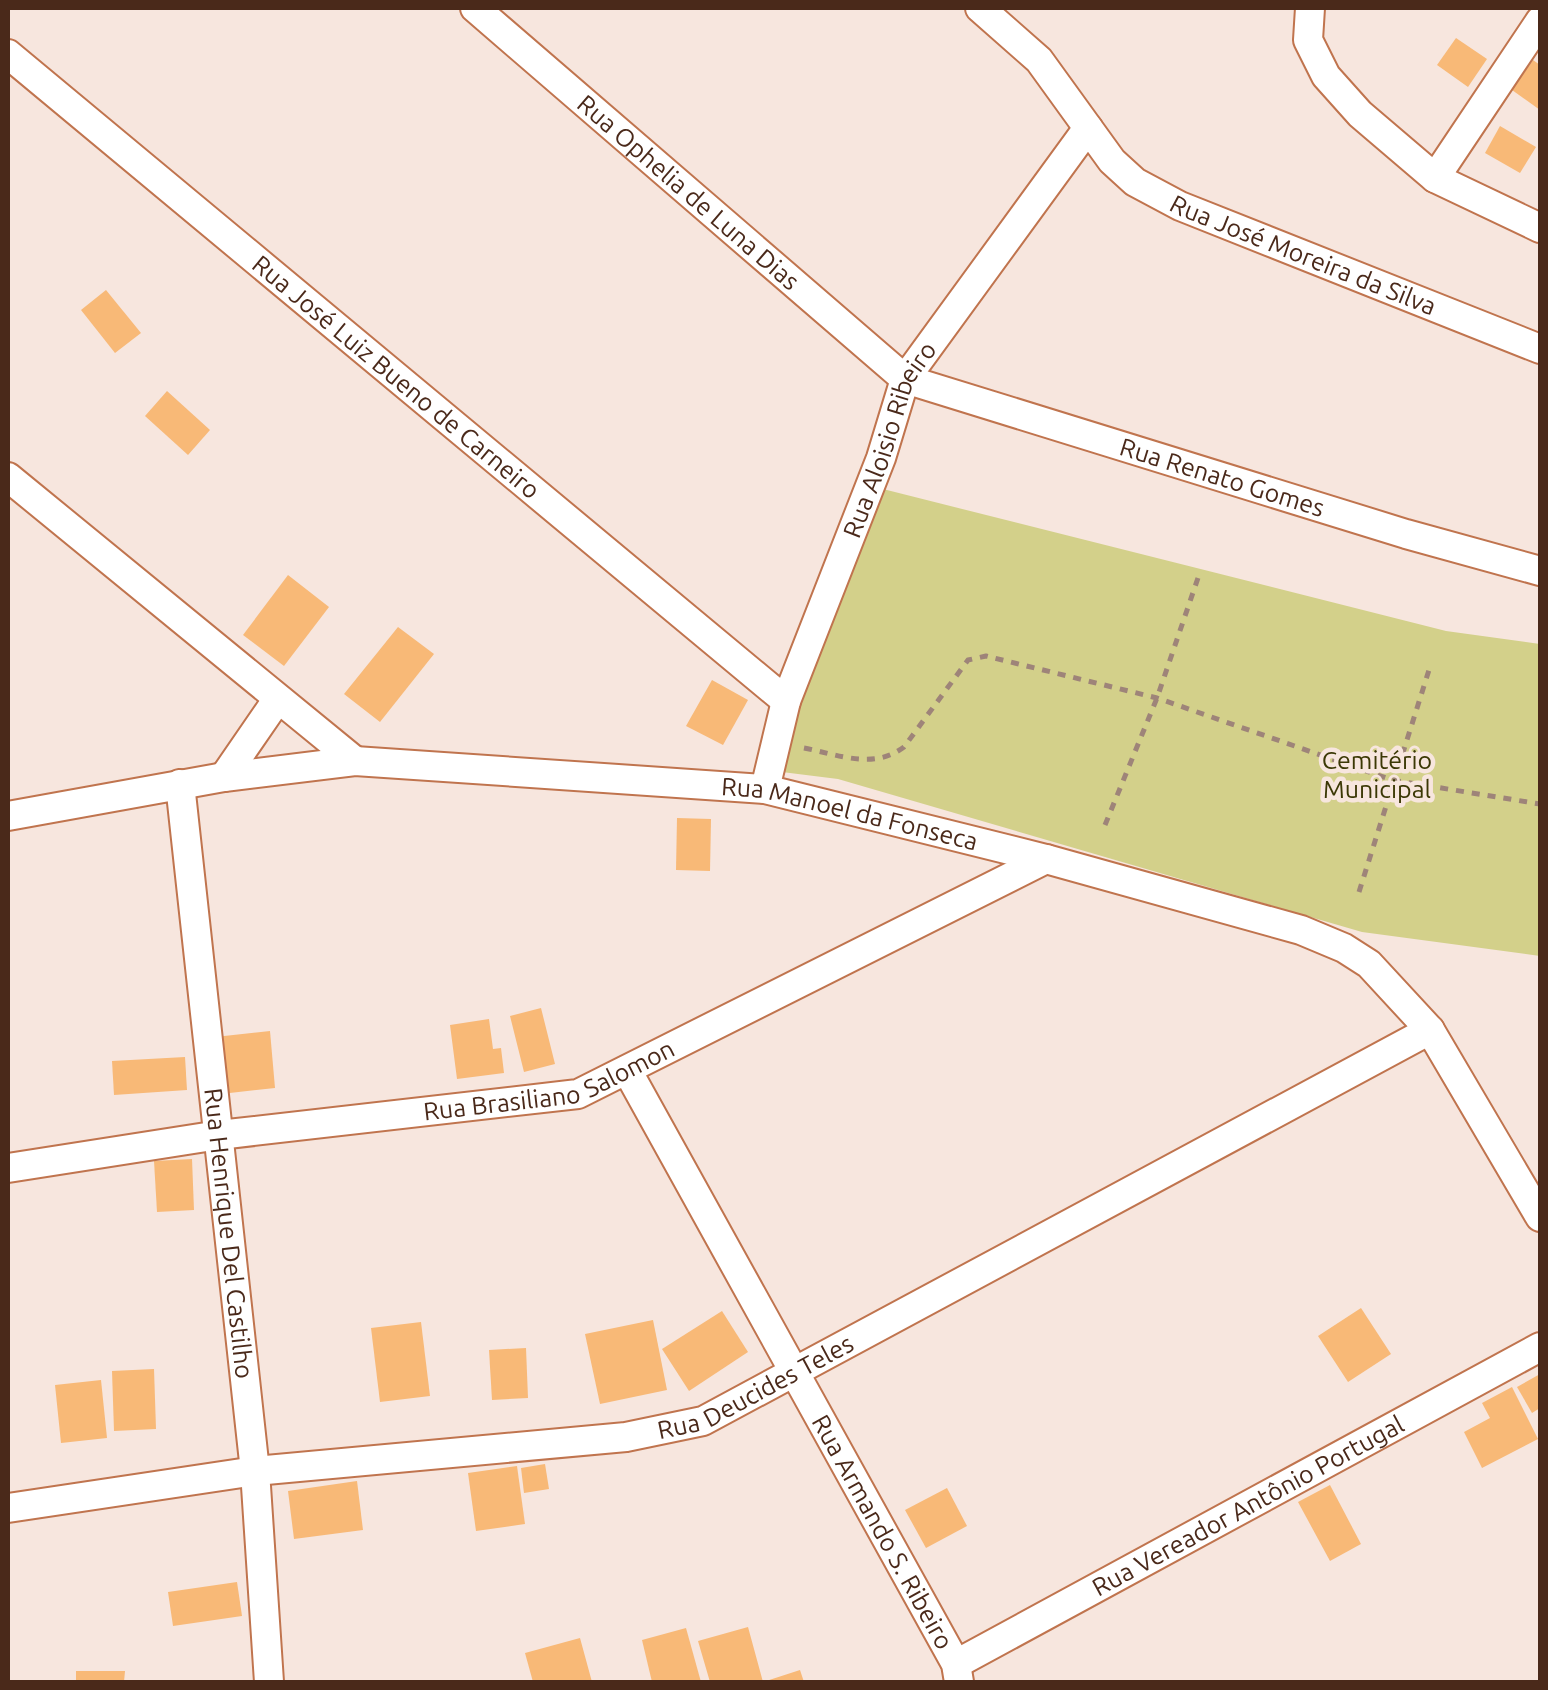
<svg xmlns="http://www.w3.org/2000/svg" width="1548" height="1690" font-family="Ubuntu,sans-serif">
  <style>
    .green { fill: #d3d08a }
    .building { fill: #f8b977 }
    .lines { fill: none; stroke-linecap: round; stroke-linejoin: round }
    .street-casing { stroke: #c0744e; stroke-width: 32 }
    .path { stroke: #9e8479; stroke-width: 5; stroke-dasharray: 8 8; stroke-linecap: butt }
    .street { stroke: #fff; stroke-width: 28 }
    .labels { text-anchor: middle; stroke-width: 9; stroke-linejoin: round; paint-order: stroke }
    .street-label { font-size: 25px; fill: #4a291a; stroke: #f7e6de }
    .park-label { font-size: 25px; fill: #3b3805; stroke: #f7e6de }
  </style>
  <rect width="100%" height="100%" fill="#f7e6de"/>
  <path class="green" d="M875,487L1446,631L1540,644V956L1362,932L838,779L782,772L772,724Z"/>
  <g class="building">
    <path d="M1456,38L1487,59L1468,87L1437,65Z"/>
    <path d="M1533,60L1540,65V110L1512,90Z"/>
    <path d="M1500,126L1536,147L1520,173L1485,153Z"/>
    <path d="M106,290L141,333L115,353L81,310Z"/>
    <path d="M167,391L210,430L188,455L145,416Z"/>
    <path d="M288,575L329,607L284,666L243,635Z"/>
    <path d="M398,627L434,654L380,722L344,694Z"/>
    <path d="M712,680L748,700L723,745L686,726Z"/>
    <path d="M677,818L711,819L710,871L676,870Z"/>
    <path d="M541,1008L555,1064L524,1072L510,1016Z"/>
    <path d="M489,1019L493,1049L501,1048L504,1073L457,1079L450,1025Z"/>
    <path d="M270,1031L275,1088L221,1094L215,1037Z"/>
    <path d="M185,1057L187,1090L114,1095L112,1061Z"/>
    <path d="M192,1159L194,1210L157,1212L154,1161Z"/>
    <path d="M1361,1308L1391,1354L1348,1382L1318,1336Z"/>
    <path d="M722,1311L748,1352L689,1391L662,1349Z"/>
    <path d="M653,1320L667,1390L600,1404L585,1334Z"/>
    <path d="M421,1322L430,1396L380,1402L371,1328Z"/>
    <path d="M526,1348L528,1398L492,1400L489,1350Z"/>
    <path d="M154,1369L156,1429L114,1431L112,1371Z"/>
    <path d="M1540,1374V1408L1532,1413L1517,1387Z"/>
    <path d="M101,1380L107,1438L61,1443L55,1385Z"/>
    <path d="M1512,1387L1538,1439L1482,1468L1464,1432L1490,1418L1482,1403Z"/>
    <path d="M545,1464L549,1489L524,1493L521,1468Z"/>
    <path d="M517,1466L525,1524L476,1531L468,1473Z"/>
    <path d="M357,1481L363,1530L294,1539L288,1491Z"/>
    <path d="M1330,1485L1361,1544L1330,1561L1298,1502Z"/>
    <path d="M947,1488L967,1526L926,1548L905,1510Z"/>
    <path d="M237,1582L242,1616L173,1626L168,1592Z"/>
    <path d="M748,1627L763,1682L800,1670L804,1682H710L698,1641Z"/>
    <path d="M686,1628L701,1682H652L642,1640Z"/>
    <path d="M580,1638L592,1682H533L525,1653Z"/>
    <path d="M76,1671H125L124,1682H76Z"/>
  </g>
  <g class="lines">
    <g class="street-casing">
      <g id="street">
        <path id="s1" d="M475,8L905,379L1406,534L1540,571"/>
        <path id="s2" d="M980,8L1039,60L1112,161L1135,182L1180,206L1540,349"/>
        <path d="M1310,8L1308,40L1326,76L1360,114L1435,178L1540,228"/>
        <path id="s3" d="M8,54L786,701"/>
        <path d="M1435,178L1540,21"/>
        <path d="M8,477L355,761"/>
        <path d="M224,777L277,700"/>
        <path id="s4" d="M180,784L255,1471L269,1682"/>
        <path id="s5" d="M765,789L786,701L881,458L905,379L1088,128"/>
        <path id="s6" d="M8,816L224,777L355,761L765,789L1046,859L1301,930L1344,948L1369,964L1430,1030L1540,1217"/>
        <path id="s7" d="M627,1070L956,1664L959,1682"/>
        <path id="s8" d="M8,1168L219,1135L578,1094L1046,859"/>
        <path id="s9" d="M8,1508L255,1471L626,1437L703,1421L1430,1030"/>
        <path id="s10" d="M956,1664L1540,1347"/>
      </g>
    </g>
    <g class="path">
      <path d="M804,748C840,755 873,770 904,747L968,660L986,656L1157,698L1392,780L1540,804"/>
      <path d="M1105,825L1157,698L1199,575"/>
      <path d="M1359,892L1429,670"/>
    </g>
    <use href="#street" class="street"/>
  </g>
  <g class="labels">
    <g class="street-label">
      <text dy="9" stroke="none"><textPath href="#s1" startOffset="282">Rua Ophelia de Luna Dias</textPath></text>
      <text dy="9" stroke="none"><textPath href="#s2" startOffset="418">Rua José Moreira da Silva</textPath></text>
      <text dy="9" stroke="none"><textPath href="#s3" startOffset="505">Rua José Luiz Bueno de Carneiro</textPath></text>
      <text dy="9" stroke="none"><textPath href="#s5" startOffset="372">Rua Aloisio Ribeiro</textPath></text>
      <text dy="9" stroke="none"><textPath href="#s1" startOffset="900">Rua Renato Gomes</textPath></text>
      <text dy="9" stroke="none"><textPath href="#s6" startOffset="850">Rua Manoel da Fonseca</textPath></text>
      <text dy="9" stroke="none"><textPath href="#s8" startOffset="550">Rua Brasiliano Salomon</textPath></text>
      <text dy="9" stroke="none"><textPath href="#s4" startOffset="452">Rua Henrique Del Castilho</textPath></text>
      <text dy="9" stroke="none"><textPath href="#s9" startOffset="762">Rua Deucides Teles</textPath></text>
      <text dy="9" stroke="none"><textPath href="#s10" startOffset="332">Rua Vereador Antônio Portugal</textPath></text>
      <text dy="9" stroke="none"><textPath href="#s7" startOffset="528">Rua Armando S. Ribeiro</textPath></text>
    </g>
    <g class="park-label">
      <text x="1377" y="769">Cemitério<tspan x="1377" dy="29">Municipal</tspan></text>
    </g>
  </g>
  <rect width="1548" height="1690" fill="none" stroke="#4a291a" stroke-width="20"/>
</svg>
